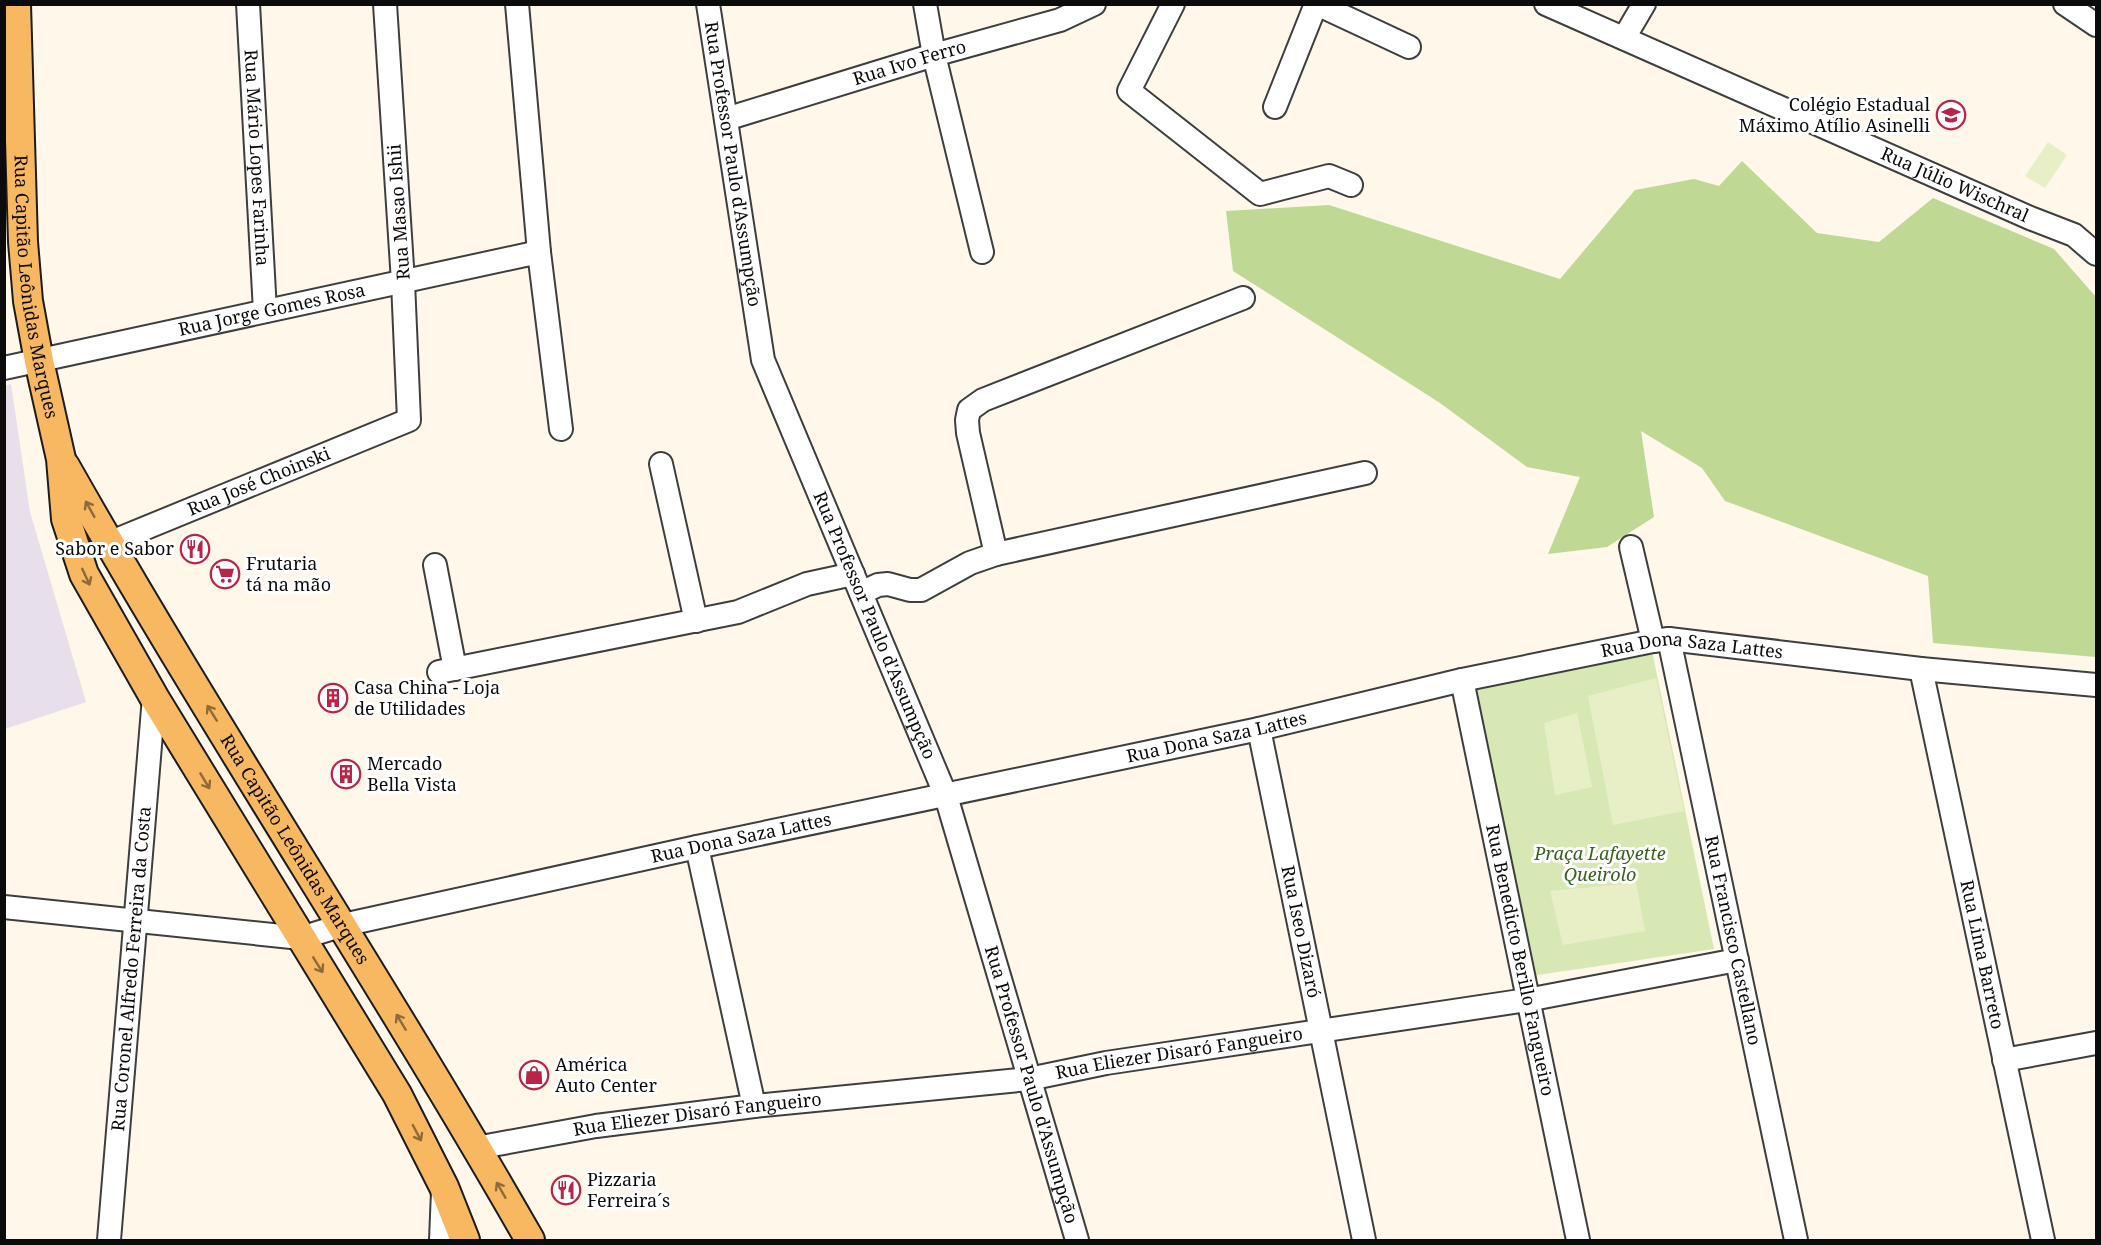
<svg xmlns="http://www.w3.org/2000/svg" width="2101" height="1245" font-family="'Noto Serif',serif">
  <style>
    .industrial { fill: #e7dfea }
    .green { fill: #d8e8b4 }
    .forest { fill: #bfd894 }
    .pitch { fill: #e8efc6 }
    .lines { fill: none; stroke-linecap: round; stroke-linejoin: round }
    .minor-casing { stroke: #3e3e3e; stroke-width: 26 }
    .major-casing { stroke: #1c1c1c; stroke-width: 32 }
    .minor { stroke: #fff; stroke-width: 22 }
    .major { stroke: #f7b861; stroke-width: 28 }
    .oneway { stroke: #8d6a3a }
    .labels { text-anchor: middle; stroke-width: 6; stroke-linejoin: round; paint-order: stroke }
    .street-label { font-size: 18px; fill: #0b0b0b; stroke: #fff }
    .poi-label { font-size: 18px; fill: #0b0b0b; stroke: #fff; text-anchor: start }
    .park-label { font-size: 18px; font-style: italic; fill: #37611d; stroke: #fff }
  </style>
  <rect width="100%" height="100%" fill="#fff7e9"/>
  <path class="industrial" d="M11,384L30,512L86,702L5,729L4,386Z"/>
  <path class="green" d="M1652,651L1714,949L1524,977L1473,691Z"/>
  <path class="forest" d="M1742,161L1817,233L1879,242L1933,198L2054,249L2096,297V657L1933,643L1928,576L1725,501L1702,468L1641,431L1654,517L1607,547L1548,554L1580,477L1527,467L1440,403L1233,271L1226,211L1329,205L1560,279L1635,190L1694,179L1719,186Z"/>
  <g class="pitch">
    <path d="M2048,142L2067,155L2045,188L2025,176Z"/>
    <path d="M1656,678L1684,811L1613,825L1588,696Z"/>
    <path d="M1577,713L1592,787L1555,795L1544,723Z"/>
    <path d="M1636,883L1645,931L1563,945L1550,891Z"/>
  </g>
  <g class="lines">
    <g class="minor-casing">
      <g id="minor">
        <path id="s1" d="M248,4L265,311"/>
        <path d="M517,4L539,252L561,429"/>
        <path id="s2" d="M708,4L763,360L946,796L1077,1240"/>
        <path d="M925,4L934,55L982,252"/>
        <path d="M1173,4L1129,91L1260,194L1329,176L1351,185"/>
        <path d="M1317,4L1409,47"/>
        <path id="s3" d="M1546,4L2030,218L2074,235L2096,254"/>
        <path d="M2065,4L2096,25"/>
        <path d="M1624,38L1644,4"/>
        <path d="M1275,107L1316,4"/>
        <path id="s4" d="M726,119L934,55L1060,20L1094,4"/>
        <path id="s5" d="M4,368L539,252"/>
        <path d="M661,464L696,621"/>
        <path id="s6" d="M109,543L409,420L403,282L385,4"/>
        <path d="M1631,547L1653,641"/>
        <path d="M996,554L968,433L967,420L969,410L983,400L1243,298"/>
        <path d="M435,565L455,669"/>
        <path d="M861,593L878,585L888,584L910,590H921L970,563L996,554L1365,473"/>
        <path id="s7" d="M1669,639L1796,1240"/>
        <path id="s8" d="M1921,669L2043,1240"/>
        <path d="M439,672L738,612L807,584L853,574"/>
        <path id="s9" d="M1462,680L1578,1240"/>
        <path id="s10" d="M1259,729L1364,1240"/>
        <path d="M697,847L754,1106"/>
        <path id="s11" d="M4,907L301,938L343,925L697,847L1259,729L1462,680L1653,641L1669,639L1921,669L2096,685"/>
        <path d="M2004,1060L2096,1043"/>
        <path id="s12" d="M476,1148L596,1126L754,1106L1029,1079L1106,1063L1527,1000L1737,960"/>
        <path id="s13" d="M109,1240L154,697"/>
        <path d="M441,1240L443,1191"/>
      </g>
    </g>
    <g class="major-casing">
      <g id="major">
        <path id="s14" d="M16,4L23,242L28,301L39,361L61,459L66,519L84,574L154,697L397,1094L444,1187L465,1240"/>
        <path id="s15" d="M65,466C213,728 381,979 530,1240"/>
      </g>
    </g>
    <use href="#minor" class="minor"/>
    <use href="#major" class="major"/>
  </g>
  <defs><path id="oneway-shaft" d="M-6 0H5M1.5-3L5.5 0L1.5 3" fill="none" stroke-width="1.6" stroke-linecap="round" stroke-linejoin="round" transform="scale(1.5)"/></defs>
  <g class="oneway">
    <use href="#oneway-shaft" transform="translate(90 509) rotate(-119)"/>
    <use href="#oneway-shaft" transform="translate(86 577) rotate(65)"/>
    <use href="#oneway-shaft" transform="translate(212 713) rotate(-122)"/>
    <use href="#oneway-shaft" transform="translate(205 781) rotate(59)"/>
    <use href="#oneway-shaft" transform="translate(318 965) rotate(58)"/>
    <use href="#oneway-shaft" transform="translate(401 1022) rotate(-121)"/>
    <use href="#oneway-shaft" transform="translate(417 1133) rotate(62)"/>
    <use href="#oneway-shaft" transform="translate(501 1190) rotate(-120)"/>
  </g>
  <defs>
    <g id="school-ring" transform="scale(1.5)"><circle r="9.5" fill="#fff" stroke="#b92547" stroke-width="1.5"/><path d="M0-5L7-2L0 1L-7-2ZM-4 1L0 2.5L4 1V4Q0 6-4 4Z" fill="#b92547"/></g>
    <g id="restaurant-ring" transform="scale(1.5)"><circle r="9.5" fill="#fff" stroke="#b92547" stroke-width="1.5"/><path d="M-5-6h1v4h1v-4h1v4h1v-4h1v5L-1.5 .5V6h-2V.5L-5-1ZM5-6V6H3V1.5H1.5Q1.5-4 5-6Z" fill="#b92547"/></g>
    <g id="supermarket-ring" transform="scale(1.5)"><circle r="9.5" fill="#fff" stroke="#b92547" stroke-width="1.5"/><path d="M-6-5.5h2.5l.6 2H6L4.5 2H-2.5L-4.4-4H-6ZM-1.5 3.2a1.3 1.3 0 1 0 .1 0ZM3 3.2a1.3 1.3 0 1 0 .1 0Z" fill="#b92547"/></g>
    <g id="building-ring" transform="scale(1.5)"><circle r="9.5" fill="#fff" stroke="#b92547" stroke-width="1.5"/><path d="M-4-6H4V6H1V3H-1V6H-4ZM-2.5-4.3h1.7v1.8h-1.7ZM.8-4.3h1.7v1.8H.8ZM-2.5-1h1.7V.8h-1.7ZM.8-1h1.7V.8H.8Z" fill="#b92547"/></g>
    <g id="shop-ring" transform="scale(1.5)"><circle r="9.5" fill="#fff" stroke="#b92547" stroke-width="1.5"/><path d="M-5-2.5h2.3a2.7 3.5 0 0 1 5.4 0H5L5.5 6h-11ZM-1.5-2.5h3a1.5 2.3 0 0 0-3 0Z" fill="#b92547"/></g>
  </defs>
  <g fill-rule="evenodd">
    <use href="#school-ring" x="1951" y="115"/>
    <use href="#restaurant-ring" x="195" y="549"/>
    <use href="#supermarket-ring" x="225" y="574"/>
    <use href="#building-ring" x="333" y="698"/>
    <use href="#building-ring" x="346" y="774"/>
    <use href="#shop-ring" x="534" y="1075"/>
    <use href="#restaurant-ring" x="566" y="1190"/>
  </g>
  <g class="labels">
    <g class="street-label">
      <text dy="6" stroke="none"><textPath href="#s4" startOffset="192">Rua Ivo Ferro</textPath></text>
      <text dy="6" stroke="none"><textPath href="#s1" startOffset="154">Rua Mário Lopes Farinha</textPath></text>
      <text dy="6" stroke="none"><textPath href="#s2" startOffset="162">Rua Professor Paulo d'Assumpção</textPath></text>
      <text dy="6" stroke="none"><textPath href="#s3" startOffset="447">Rua Júlio Wischral</textPath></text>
      <text transform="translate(399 212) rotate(-94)" y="6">Rua Masao Ishii</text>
      <text dy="6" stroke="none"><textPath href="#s14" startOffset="284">Rua Capitão Leônidas Marques</textPath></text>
      <text dy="6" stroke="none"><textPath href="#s5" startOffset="274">Rua Jorge Gomes Rosa</textPath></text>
      <text dy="6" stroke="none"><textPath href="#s6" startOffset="162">Rua José Choinski</textPath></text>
      <text dy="6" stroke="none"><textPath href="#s2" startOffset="648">Rua Professor Paulo d'Assumpção</textPath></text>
      <text dy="6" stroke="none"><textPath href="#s11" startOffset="1722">Rua Dona Saza Lattes</textPath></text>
      <text dy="6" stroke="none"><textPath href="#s11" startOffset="1236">Rua Dona Saza Lattes</textPath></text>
      <text dy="6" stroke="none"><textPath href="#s11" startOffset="750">Rua Dona Saza Lattes</textPath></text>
      <text dy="6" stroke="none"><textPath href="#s15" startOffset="447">Rua Capitão Leônidas Marques</textPath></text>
      <text dy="6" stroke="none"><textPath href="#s10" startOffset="207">Rua Iseo Dizaró</textPath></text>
      <text dy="6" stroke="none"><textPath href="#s7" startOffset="308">Rua Francisco Castellano</textPath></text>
      <text dy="6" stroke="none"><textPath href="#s8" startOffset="292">Rua Lima Barreto</textPath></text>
      <text dy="6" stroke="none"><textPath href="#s9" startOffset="286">Rua Benedicto Berillo Fangueiro</textPath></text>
      <text dy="6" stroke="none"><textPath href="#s13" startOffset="272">Rua Coronel Alfredo Ferreira da Costa</textPath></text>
      <text dy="6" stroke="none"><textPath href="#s12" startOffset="710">Rua Eliezer Disaró Fangueiro</textPath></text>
      <text dy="6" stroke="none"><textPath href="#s2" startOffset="1134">Rua Professor Paulo d'Assumpção</textPath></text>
      <text dy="6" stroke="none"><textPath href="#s12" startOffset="224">Rua Eliezer Disaró Fangueiro</textPath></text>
    </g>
    <g class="poi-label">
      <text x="1930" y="111" text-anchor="end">Colégio Estadual<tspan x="1930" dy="21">Máximo Atílio Asinelli</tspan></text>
      <text x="174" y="555" text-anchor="end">Sabor e Sabor</text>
      <text x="246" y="570">Frutaria<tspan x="246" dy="21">tá na mão</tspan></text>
      <text x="354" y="694">Casa China - Loja<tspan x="354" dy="21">de Utilidades</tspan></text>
      <text x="367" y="770">Mercado<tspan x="367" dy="21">Bella Vista</tspan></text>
      <text x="555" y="1071">América<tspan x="555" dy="21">Auto Center</tspan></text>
      <text x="587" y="1186">Pizzaria<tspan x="587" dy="21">Ferreira´s</tspan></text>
    </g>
    <g class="park-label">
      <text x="1600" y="860">Praça Lafayette<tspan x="1600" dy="21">Queirolo</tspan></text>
    </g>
  </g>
  <rect width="2101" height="1245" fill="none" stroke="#0b0b0b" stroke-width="12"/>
</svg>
